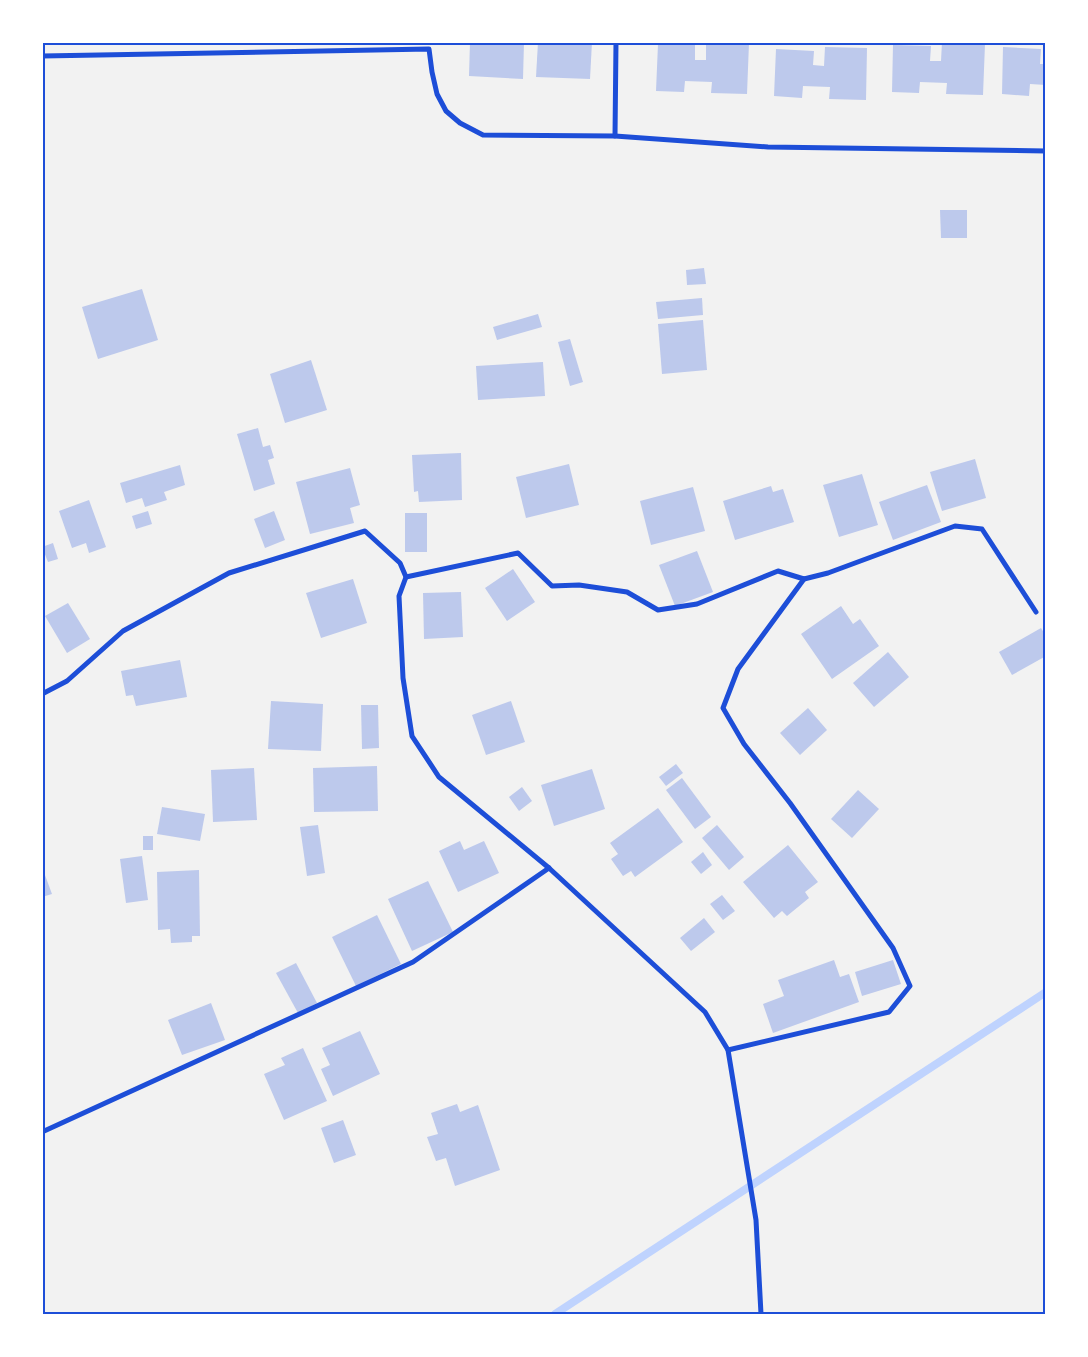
<svg xmlns="http://www.w3.org/2000/svg" width="1088" height="1357" font-family="'Titillium Web',sans-serif">
  <style>
    .lines { fill: none; stroke-linecap: round; stroke-linejoin: round }
    .stream { stroke: #bfd3fe; stroke-width: 8 }
    .building { fill: #bdc9ec }
    .minor { stroke: #1d4ed8; stroke-width: 5 }
    .neatline { fill: none; stroke: #1d4ed8; stroke-width: 2 }
  </style>
  <rect width="100%" height="100%" fill="#f2f2f2"/>
  <g class="lines">
    <path class="stream" d="M555,1314L1046,992"/>
  </g>
  <g class="building">
    <path d="M470,42H524L523,79L469,76Z"/>
    <path d="M538,42H592L590,79L536,77Z"/>
    <path d="M706,42L749,43L747,94L711,93L712,82L685,81L684,92L656,91L658,44L695,45V60H706Z"/>
    <path d="M942,42L985,44L983,95L946,94L947,83L920,82L919,93L892,92L893,45L931,46L930,61H941Z"/>
    <path d="M825,47L867,48L866,100L829,99L830,87L803,86L802,98L774,96L776,49L814,51L813,65L824,66Z"/>
    <path d="M1003,47L1041,49L1040,64H1046V85L1030,84L1029,96L1002,94Z"/>
    <path d="M940,210H967V238H941Z"/>
    <path d="M704,268L706,284L687,285L686,270Z"/>
    <path d="M142,289L158,340L98,359L82,307Z"/>
    <path d="M702,298L703,315L658,319L656,302Z"/>
    <path d="M538,314L542,327L497,340L493,327Z"/>
    <path d="M703,320L707,370L662,374L658,324Z"/>
    <path d="M570,339L583,382L570,386L558,342Z"/>
    <path d="M311,360L327,410L285,423L270,374Z"/>
    <path d="M543,362L545,396L478,400L476,366Z"/>
    <path d="M258,428L263,447L270,445L274,458L268,460L275,484L254,491L237,434Z"/>
    <path d="M461,453L462,500L419,502L418,491L414,492L412,455Z"/>
    <path d="M975,459L986,498L942,511L930,472Z"/>
    <path d="M569,464L579,505L526,518L516,477Z"/>
    <path d="M180,465L185,485L164,492L167,500L145,507L142,498L126,503L120,483Z"/>
    <path d="M350,468L360,505L350,508L354,523L310,534L296,482Z"/>
    <path d="M862,474L878,525L839,537L823,485Z"/>
    <path d="M927,485L941,522L893,540L879,502Z"/>
    <path d="M771,486L773,492L783,489L794,522L735,540L723,501Z"/>
    <path d="M693,487L705,531L651,545L640,501Z"/>
    <path d="M89,500L106,547L89,553L86,543L72,548L59,511Z"/>
    <path d="M148,511L152,524L136,529L132,516Z"/>
    <path d="M274,511L285,540L265,548L254,519Z"/>
    <rect x="405" y="513" width="22" height="39"/>
    <path d="M53,543L58,559L48,562L42,547Z"/>
    <path d="M697,551L713,592L675,606L659,565Z"/>
    <path d="M513,569L535,602L507,621L485,588Z"/>
    <path d="M353,579L367,623L321,638L306,593Z"/>
    <path d="M461,592L463,637L424,639L423,593Z"/>
    <path d="M68,603L90,639L67,653L45,616Z"/>
    <path d="M841,606L853,624L860,619L879,646L832,679L801,634Z"/>
    <path d="M1041,628L1046,636V656L1012,675L999,652Z"/>
    <path d="M888,652L909,677L874,707L853,683Z"/>
    <path d="M180,660L187,697L136,706L133,695L126,696L121,671Z"/>
    <path d="M271,701L323,704L321,751L268,749Z"/>
    <path d="M511,701L525,742L486,755L472,715Z"/>
    <path d="M361,705H378L379,748L362,749Z"/>
    <path d="M808,708L827,730L800,755L780,733Z"/>
    <path d="M676,764L683,773L666,786L659,777Z"/>
    <path d="M377,766L378,811L314,812L313,768Z"/>
    <path d="M254,768L257,820L213,822L211,770Z"/>
    <path d="M592,769L605,809L554,826L541,785Z"/>
    <path d="M682,778L711,817L695,829L666,790Z"/>
    <path d="M522,787L532,801L519,811L509,797Z"/>
    <path d="M858,790L879,809L852,838L831,819Z"/>
    <path d="M162,807L205,814L200,841L157,834Z"/>
    <path d="M658,808L683,842L635,877L631,871L623,876L611,859L618,854L610,843Z"/>
    <path d="M318,825L325,873L307,876L300,827Z"/>
    <path d="M717,825L744,857L729,870L702,838Z"/>
    <rect x="143" y="836" width="10" height="14"/>
    <path d="M460,841L464,850L484,841L499,873L458,892L439,851Z"/>
    <path d="M788,845L818,882L805,892L809,898L787,916L782,911L774,918L743,882Z"/>
    <path d="M703,852L712,865L701,874L691,862Z"/>
    <path d="M142,856L148,900L126,903L120,859Z"/>
    <path d="M42,867L52,894L42,897Z"/>
    <path d="M199,870L200,936H192V942L171,943L170,929L158,930L157,872Z"/>
    <path d="M428,881L453,932L412,951L388,899Z"/>
    <path d="M722,895L735,911L723,920L710,904Z"/>
    <path d="M377,915L401,964L356,986L332,937Z"/>
    <path d="M704,918L715,932L691,951L680,938Z"/>
    <path d="M834,960L840,977L849,974L859,1002L773,1033L763,1004L784,996L778,980Z"/>
    <path d="M893,960L901,984L862,996L855,972Z"/>
    <path d="M296,963L317,1003L298,1013L276,973Z"/>
    <path d="M211,1003L225,1040L182,1055L168,1020Z"/>
    <path d="M360,1031L380,1074L333,1096L321,1069L330,1065L322,1048Z"/>
    <path d="M303,1048L327,1101L284,1120L264,1074L285,1065L281,1058Z"/>
    <path d="M457,1104L460,1112L478,1105L500,1170L455,1186L446,1158L436,1161L427,1137L438,1134L431,1113Z"/>
    <path d="M343,1120L356,1155L334,1163L321,1128Z"/>
  </g>
  <g class="lines">
    <g class="minor">
      <path d="M42,56L429,49L432,72L437,94L446,111L460,123L483,135L615,136L768,147L1046,151"/>
      <path d="M615,136L616,42"/>
      <path d="M406,577L518,553L552,586L579,585L627,592L658,610L697,604L778,571L804,579L828,573L955,526L982,529L1036,612"/>
      <path d="M42,694L67,681L123,631L229,573L365,531L400,563L406,577L399,596L403,678L412,736L439,777L549,868L705,1012L728,1050L756,1220L761,1314"/>
      <path d="M728,1050L889,1012L910,986L893,948L790,803L744,744L723,708L738,669L804,579"/>
      <path d="M42,1132L413,962L549,868"/>
    </g>
  </g>
  <rect width="1088" height="1357" fill="none" stroke="#ffffff" stroke-width="88"/>
  <rect x="44" y="44" width="1000" height="1269" class="neatline"/>
</svg>
